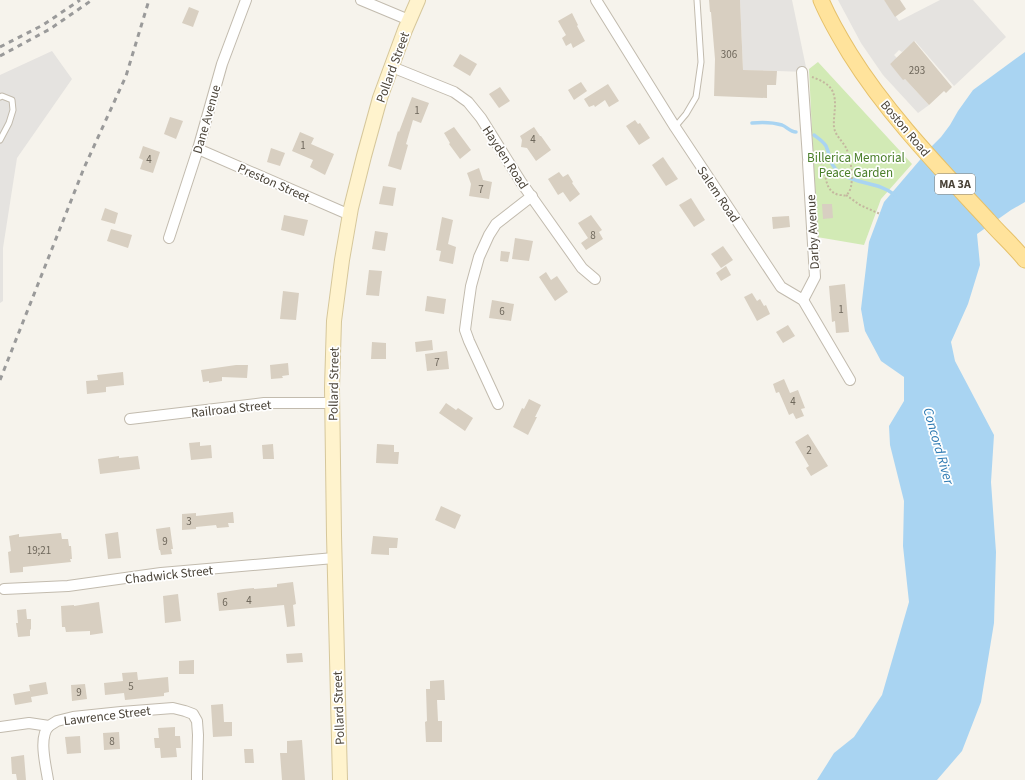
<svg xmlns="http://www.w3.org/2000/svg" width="1025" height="780" font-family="'Source Sans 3',sans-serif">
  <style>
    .green { fill: #d2eab5 }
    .parking { fill: #e5e3e0 }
    .water { fill: #a9d4f2 }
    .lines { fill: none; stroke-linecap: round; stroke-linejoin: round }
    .stream { stroke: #a9d4f2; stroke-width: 3.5 }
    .building { fill: #d8cfc1 }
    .service-casing { stroke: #c2bbae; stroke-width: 7 }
    .minor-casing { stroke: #c2bbae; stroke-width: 12 }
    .secondary-casing { stroke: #d6c79b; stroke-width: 16 }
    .primary-casing { stroke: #e6c16a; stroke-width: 17 }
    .path { stroke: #c4b79f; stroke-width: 2; stroke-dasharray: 2 2; stroke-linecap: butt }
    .service { stroke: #fff; stroke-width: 5 }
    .minor { stroke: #fff; stroke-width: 10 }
    .secondary { stroke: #fff3cd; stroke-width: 14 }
    .primary { stroke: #ffe39c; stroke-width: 15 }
    .rail { stroke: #9a9a9a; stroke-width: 3; stroke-dasharray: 5 5; stroke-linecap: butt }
    .labels { text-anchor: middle; stroke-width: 3.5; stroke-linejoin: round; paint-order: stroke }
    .number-label { font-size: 11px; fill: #6e675b }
    .shield { fill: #fff; stroke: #817c74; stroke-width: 1 }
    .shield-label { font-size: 12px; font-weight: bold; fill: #4b4439 }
    .street-label { font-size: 13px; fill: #4b4439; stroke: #fff }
    .park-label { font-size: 13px; fill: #4a7f2a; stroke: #fff }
    .water-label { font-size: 14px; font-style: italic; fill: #2e7ab2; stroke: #fff }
  </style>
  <rect width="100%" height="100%" fill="#f6f3ec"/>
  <path class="green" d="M818,62L912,164L881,199L864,245L817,237L809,69Z"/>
  <g class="parking">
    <path d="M740,0H792L807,72L743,70Z"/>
    <path d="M838,0H884L899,21L940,0H973L1006,37L954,86L915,41L902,52L899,50L894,55L897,58L890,64L903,79H905L929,105L918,113L883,75L861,43Z"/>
    <path d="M52,51L72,79L17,158L3,248V301L0,303V75Z"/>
  </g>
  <path class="water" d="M1025,52V202L1011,210L977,234L980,265L968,304L951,342L955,361L994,435L991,482L996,552L994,623L981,702L962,751L937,780H817L834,753L854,737L882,695L909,602L903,546L904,501L890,445L889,426L904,401V377L881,361L865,331L861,309L869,242L884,202L931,147L941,137L950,125L958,111L973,90Z"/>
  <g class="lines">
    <g class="stream">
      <path d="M752,123C762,122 772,122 782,125C787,127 790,132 796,132"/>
      <path d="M814,135C818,138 823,141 826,146C831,157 829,165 840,173C857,185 880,182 895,195"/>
    </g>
  </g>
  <g class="building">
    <path d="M709,0H740L743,70L777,71L776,85H767V98L714,96L715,59L711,12H710Z"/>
    <path d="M884,0H900L906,9L895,17Z"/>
    <path d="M189,7L199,11L193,27L182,23Z"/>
    <path d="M572,13L578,25L577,26L585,41L573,48L571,43L566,46L562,38L566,35L558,21Z"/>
    <path d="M914,41L952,87L946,93L944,91L929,105L905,79L903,80L890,64Z"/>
    <path d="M460,54L477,64L470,76L453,66Z"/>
    <path d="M581,82L587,91L574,100L568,90Z"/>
    <path d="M608,84L619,101L609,107L605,100L595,107L594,105L589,107L584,99Z"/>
    <path d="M500,87L510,101L499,108L489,94Z"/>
    <path d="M412,97L429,103L421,123L413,120L406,144L408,145L401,170L388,166L398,131L399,132Z"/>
    <path d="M170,117L183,121L176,139L164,134Z"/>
    <path d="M635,120L638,124L640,123L650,138L639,145L626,126Z"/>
    <path d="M454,127L471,150L460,159L449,144L450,143L444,133Z"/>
    <path d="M534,127L540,136H541L551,150L536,161L527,148L521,147L522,140L520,136Z"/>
    <path d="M300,132L314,138L311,144L334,154L325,175L310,167L313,160L292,151Z"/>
    <path d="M143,146L160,152L153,173L140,169L143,160L139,158Z"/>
    <path d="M271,148L285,153L280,166L267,162Z"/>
    <path d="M663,157L678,179L666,186L652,165Z"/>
    <path d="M479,168L483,180L492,182L489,199L469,196L471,184L467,173Z"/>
    <path d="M559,172L563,177L568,174L573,182L572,183L580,194L570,202L563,192L558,195L548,179Z"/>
    <path d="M383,186L396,188L393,206L379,204Z"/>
    <path d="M691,198L705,220L694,227L679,205Z"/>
    <path d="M822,204H832L833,218L823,219Z"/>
    <path d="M105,208L118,213L115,224L101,220Z"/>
    <path d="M284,215L308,220L304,236L281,230Z"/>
    <path d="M591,215L602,230L599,232L603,239L586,250L581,243L588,238L578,223Z"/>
    <path d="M789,216L790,227L773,229L772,217Z"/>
    <path d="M442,217L453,220L448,244L456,247L453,264L439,261L441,251L436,250Z"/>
    <path d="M111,229L132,235L128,248L107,241Z"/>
    <path d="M375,231L388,233L385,251L372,249Z"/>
    <path d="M515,238L533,241L529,261L512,259Z"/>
    <path d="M723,246L733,260L721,268L711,254Z"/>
    <path d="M501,251L510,252L508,262L500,261Z"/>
    <path d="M726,266L731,275L721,281L716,273Z"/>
    <path d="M369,270L382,271L379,296L366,295Z"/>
    <path d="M546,272L551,280L557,276L568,292L555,301L539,277Z"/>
    <path d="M845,284L849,332L836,333L835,321L832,322L829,286Z"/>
    <path d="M283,291L299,293L296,320L280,319Z"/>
    <path d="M752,293L757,301L760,299L764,306L766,305L770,314L757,321L744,297Z"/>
    <path d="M427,296L446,299L444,314L425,311Z"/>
    <path d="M492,300L514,304L511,321L489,318Z"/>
    <path d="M788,325L795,336L783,343L776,332Z"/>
    <path d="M432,340L433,350L416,352L415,342Z"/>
    <path d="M372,342L386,343V359H371Z"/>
    <path d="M447,351L449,369L427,371L425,354Z"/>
    <path d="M288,363L289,375L282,376L283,378L271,379L270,365Z"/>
    <path d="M236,365H248L247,378L222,377V381L209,383V381L203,382L201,370Z"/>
    <path d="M123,372L124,385L106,387V392L87,394L86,381L98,380L97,375Z"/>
    <path d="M784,379L790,393L798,390L805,408L801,409L804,416L796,419L793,413L789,415L779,392L776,393L773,384Z"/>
    <path d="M529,399L541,405L535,417H537L528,435L513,427L522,408L524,409Z"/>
    <path d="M446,403L456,410L458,408L473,418L465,431L439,413Z"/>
    <path d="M808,434L828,466L811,476L806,468L809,466L795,442Z"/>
    <path d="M200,442V446L211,445L212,458L191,460L189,443Z"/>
    <path d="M273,444L274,459H263L262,445Z"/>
    <path d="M377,444L394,445V452H399L398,464L376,463Z"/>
    <path d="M119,456V458L138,456L140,469L100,474L98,459Z"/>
    <path d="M441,506L461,515L455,529L435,520Z"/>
    <path d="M233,512L234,523H228L229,527L217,528L216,525L196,527V529L182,530V514L196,513V516Z"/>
    <path d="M170,527L173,549H171L172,554L161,555L160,550H159L156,529Z"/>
    <path d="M118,532L121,558L108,559L105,534Z"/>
    <path d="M61,533L62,539H68L69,546H71L72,559H70L71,562L23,567V572L10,573L8,552L11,551L9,536L19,534V537Z"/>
    <path d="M373,536L398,538L397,548H389V555L371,554Z"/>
    <path d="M293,582L296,604L293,605L295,626L287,627L284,605L219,611L217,593L243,589L254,588V589L277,587V584Z"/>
    <path d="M178,594L181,621L165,623L163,596Z"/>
    <path d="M99,602L103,633L90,635V631L66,632L65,627H62L61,606L74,605V606Z"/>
    <path d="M26,609L27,619H31V629L30,630V636L18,637L16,623H18L17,610Z"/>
    <path d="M302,653L303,662L287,663L286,654Z"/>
    <path d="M194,660V674H179V661Z"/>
    <path d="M137,672L138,680L168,677L169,692L164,693V696L125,700L124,693L105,695L104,683L123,681L122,673Z"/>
    <path d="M444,680L445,700H437L438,721H442V742H426L425,722L427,721L426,689H430V681Z"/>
    <path d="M46,682L48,694L31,697L32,702L15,705L13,694L30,691L31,696L29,685Z"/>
    <path d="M85,684L87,699L72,701L71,685Z"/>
    <path d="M223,704L224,722H232V736L213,737L211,705Z"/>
    <path d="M175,727V736H180L181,748H176L177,757L161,758L160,748H155L154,738H159L158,728Z"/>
    <path d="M119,732L120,749L104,750L103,733Z"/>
    <path d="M80,736L81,753L67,754L65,737Z"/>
    <path d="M302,740L305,780H282L280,753H287V741Z"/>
    <path d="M244,749H253L254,763H245Z"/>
    <path d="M24,755L26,780H17L16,774H12L11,757Z"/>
  </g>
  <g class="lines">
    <g class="service-casing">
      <g id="service">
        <path d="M0,97L2,96L12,100L13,110L9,123L0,140"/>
        <path d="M675,127L686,114L696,97L701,62L697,0"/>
      </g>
    </g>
    <g class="minor-casing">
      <g id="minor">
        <path d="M361,0L409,20"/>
        <path d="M596,0L675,127L781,287L803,300L850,380"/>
        <path d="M392,67L454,92L468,102L481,118L521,182L582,268L595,279"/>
        <path d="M802,72L808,158"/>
        <path d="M198,149L350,215"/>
        <path d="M169,238L198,149L222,64L246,0"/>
        <path d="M803,300L815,277L808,162"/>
        <path d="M498,404L469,341L465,330L468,307L471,286L479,257L489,235L496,224L532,196"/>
        <path d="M130,419L264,403H332"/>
        <path d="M4,589L68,586L161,573L334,558"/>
        <path d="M0,727L29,723L49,726L57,721L73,717L121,712L173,708L185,711L193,714L197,721L198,735L197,773V780"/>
        <path d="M48,780C46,766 38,737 49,726"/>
      </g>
    </g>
    <g class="secondary-casing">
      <path id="secondary" d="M340,780L334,535L332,388L334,321L342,260L351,208L364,156L380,98L405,30L418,0"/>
    </g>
    <g class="primary-casing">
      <path id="primary" d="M821,0C829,19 839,36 850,54C888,115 939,167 988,220C1000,234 1014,246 1025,260"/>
    </g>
    <g class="path">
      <path d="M812,77C818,79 828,83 832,90C838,102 833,114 834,127C835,136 844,142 847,150C851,159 856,189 846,195C844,196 843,195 840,195C821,192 829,169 818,159"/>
      <path d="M846,195L860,205L880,214"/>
    </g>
    <use href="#service" class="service"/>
    <use href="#minor" class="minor"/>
    <use href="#secondary" class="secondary"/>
    <use href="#primary" class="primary"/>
    <g class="rail">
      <path d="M0,47L43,25L80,0"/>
      <path d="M0,56L50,29L92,0"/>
      <path d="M0,380L84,168L126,76L149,0"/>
    </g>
  </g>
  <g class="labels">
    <g class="number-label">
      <text x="729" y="58">306</text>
      <text x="917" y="74">293</text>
      <text x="417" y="114">1</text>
      <text x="533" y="143">4</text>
      <text x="303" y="149">1</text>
      <text x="149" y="163">4</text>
      <text x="481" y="193">7</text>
      <text x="593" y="239">8</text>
      <text x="841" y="313">1</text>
      <text x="502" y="315">6</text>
      <text x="437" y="366">7</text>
      <text x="793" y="405">4</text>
      <text x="809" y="454">2</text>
      <text x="189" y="525">3</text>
      <text x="165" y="545">9</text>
      <text x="39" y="554">19;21</text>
      <text x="249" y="604">4</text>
      <text x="225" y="606">6</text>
      <text x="131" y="690">5</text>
      <text x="79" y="696">9</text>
      <text x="112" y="745">8</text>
    </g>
    <rect class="shield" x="935" y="174" width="40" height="20" rx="3"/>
    <g class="shield-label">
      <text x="955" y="188">MA 3A</text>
    </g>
    <g class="street-label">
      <text transform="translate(392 67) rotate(-70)" y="5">Pollard Street</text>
      <text transform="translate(206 119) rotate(-74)" y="5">Dane Avenue</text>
      <text transform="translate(906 128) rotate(50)" y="5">Boston Road</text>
      <text transform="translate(506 157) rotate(57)" y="5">Hayden Road</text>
      <text transform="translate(274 182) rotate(24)" y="5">Preston Street</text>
      <text transform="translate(719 194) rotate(56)" y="5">Salem Road</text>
      <text transform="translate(812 232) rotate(-93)" y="5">Darby Avenue</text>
      <text transform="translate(333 384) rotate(-89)" y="5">Pollard Street</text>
      <text transform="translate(231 408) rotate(-6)" y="5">Railroad Street</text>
      <text transform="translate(169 574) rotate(-6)" y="5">Chadwick Street</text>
      <text transform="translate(338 708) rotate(-92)" y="5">Pollard Street</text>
      <text transform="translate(107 715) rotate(-7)" y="5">Lawrence Street</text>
    </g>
    <g class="park-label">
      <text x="856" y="162">Billerica Memorial<tspan x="856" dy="15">Peace Garden</tspan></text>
    </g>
    <g class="water-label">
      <text transform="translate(939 446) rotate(74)" y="5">Concord River</text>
    </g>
  </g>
</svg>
